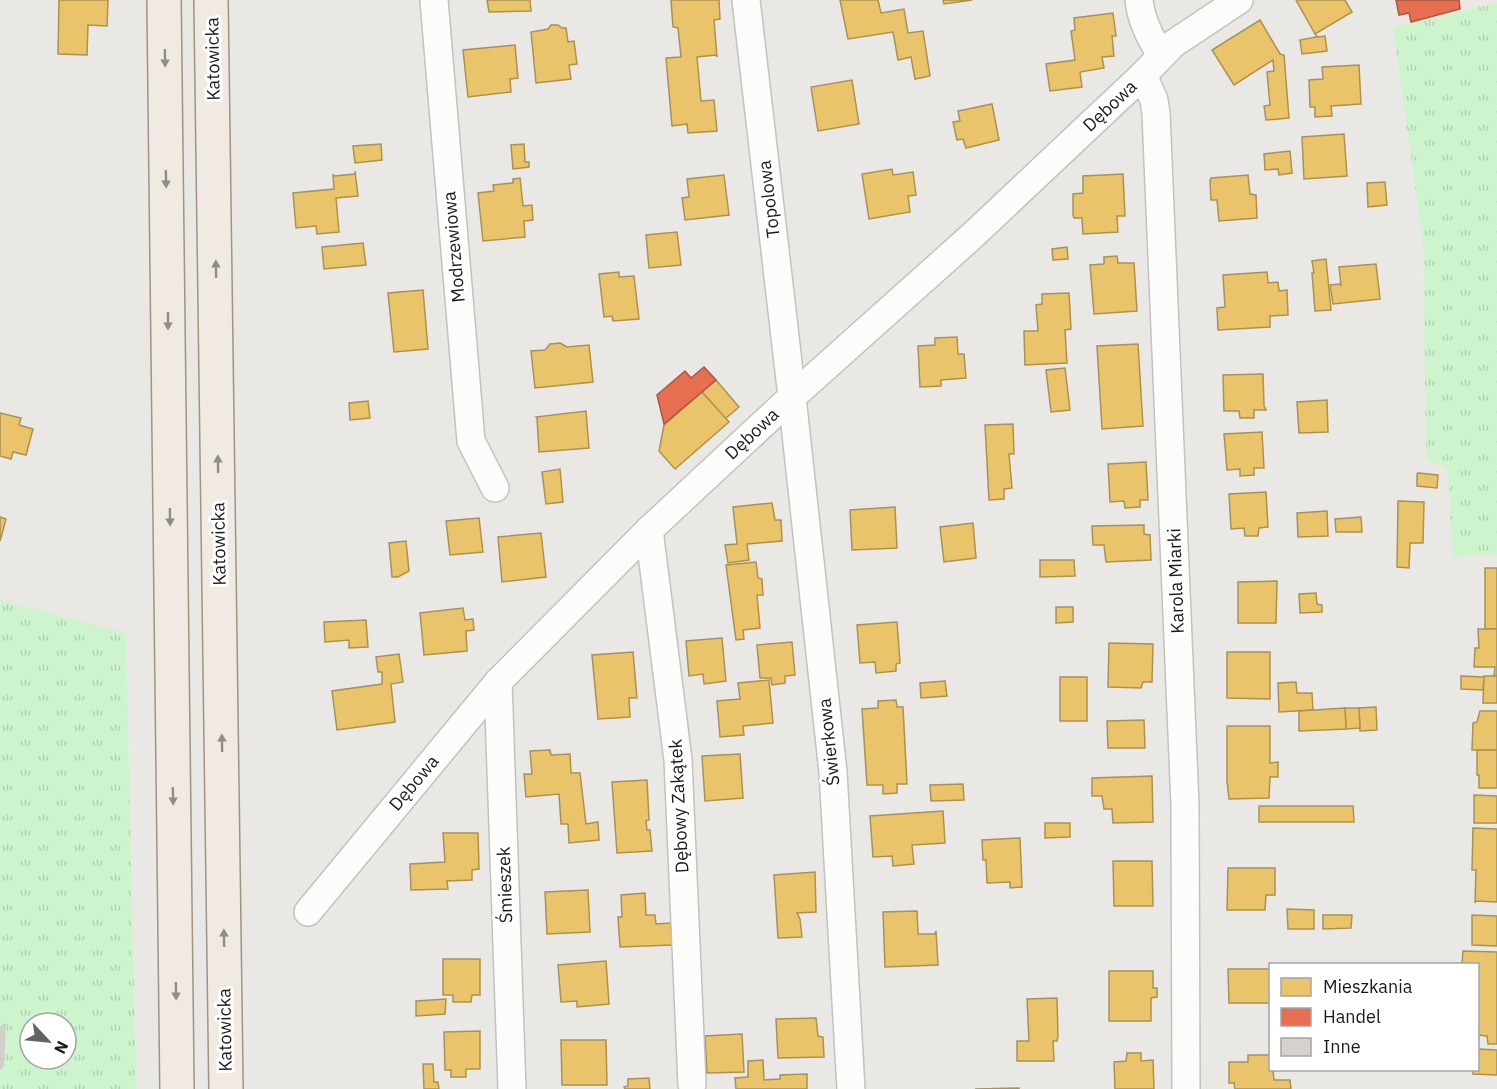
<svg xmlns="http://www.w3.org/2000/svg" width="1497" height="1089" font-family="'IBM Plex Sans',sans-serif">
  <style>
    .park { fill: url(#park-tufts); fill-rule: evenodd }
    .homes { fill: #e9c46a; stroke: #ab9152; stroke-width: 1.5 }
    .shops { fill: #e76f51; stroke: #aa5641; stroke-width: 1.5 }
    .building { fill: #d5d1ce; stroke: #cdc9c5; stroke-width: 1.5 }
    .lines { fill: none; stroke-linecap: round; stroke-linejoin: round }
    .minor-casing { stroke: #c2c2c0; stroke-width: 30 }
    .primary-casing { stroke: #a09481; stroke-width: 36 }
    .minor { stroke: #fcfcfb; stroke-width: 27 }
    .primary { stroke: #f0eae2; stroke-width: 33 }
    .oneway { fill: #908d88 }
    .labels { text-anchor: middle; stroke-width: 6; stroke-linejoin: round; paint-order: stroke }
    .street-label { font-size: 18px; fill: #1b1b1b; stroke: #fff }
  </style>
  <defs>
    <pattern id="park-tufts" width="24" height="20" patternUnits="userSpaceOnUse" patternTransform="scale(1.5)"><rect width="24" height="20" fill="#cef4cd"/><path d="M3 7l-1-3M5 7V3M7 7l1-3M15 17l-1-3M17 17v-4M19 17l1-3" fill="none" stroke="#b0d1af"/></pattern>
  </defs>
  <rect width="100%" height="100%" fill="#eae8e4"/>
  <g class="park">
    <path d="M1497,3V554L1453,556L1447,468L1426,459L1423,243L1393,27Z"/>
    <path d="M0,600L126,633L136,1089H0ZM30,1023H66V1059H30Z"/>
  </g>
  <g class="homes">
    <path d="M59,0H108L107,26L88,25L87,55L58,54Z"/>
    <path d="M487,0H530L531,11L489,12Z"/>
    <path d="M671,0H719L720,19L714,20L717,57L716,55L697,57L701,101L714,100L717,131L688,133L687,124L672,126L666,58L681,57L678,28L673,27Z"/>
    <path d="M840,0H878L881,13L904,9L908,33L923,31L930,76L915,79L911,57L898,60L893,32L848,39Z"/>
    <path d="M943,0H972L944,4Z"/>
    <path d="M1296,0H1345L1352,12L1315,34Z"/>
    <path d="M1113,13L1116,36H1112L1114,56L1102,57L1104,68L1080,72L1082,87L1050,91L1046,64L1075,60L1071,31L1075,30L1074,18Z"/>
    <path d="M1260,20L1280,54L1284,55L1289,118L1266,120L1264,106L1270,105L1267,72L1274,71L1273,60L1234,85L1212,50Z"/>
    <path d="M551,25H558L562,28H566L568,42L574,41L577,64L569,65L571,79L536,83L531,32L548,29Z"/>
    <path d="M1316,35L1318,37L1325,36L1327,51L1302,54L1300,40L1316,37Z"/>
    <path d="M515,45L518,78L510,79L511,92L468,97L463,50Z"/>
    <path d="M1359,65L1361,104L1331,106L1332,116L1315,117V107H1310L1309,80L1323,79L1322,67Z"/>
    <path d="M852,80L859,124L818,131L811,87Z"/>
    <path d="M992,104L999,140L966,148L963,139L957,140L953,122L960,121L958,111Z"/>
    <path d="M1344,134L1347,176L1304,179L1302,137Z"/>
    <path d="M381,144L382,160L355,163L353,146Z"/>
    <path d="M524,144L525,162H529V167L513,169L511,145Z"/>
    <path d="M1290,151L1292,173L1279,175L1278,169L1265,170L1264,154Z"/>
    <path d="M892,169L893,175L913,172L916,195L908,196L910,212L869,219L862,174Z"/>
    <path d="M355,171L358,196L336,198L339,232L317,234L316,226L296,228L293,193L334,189L333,174L334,176L355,174Z"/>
    <path d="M1123,174L1125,216H1117L1118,232L1083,234L1082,218H1074L1073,215V194L1083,193V176Z"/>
    <path d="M724,175L729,215L685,220L682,198L689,197L687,179Z"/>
    <path d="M1248,175L1250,194L1256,195L1257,218L1219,221L1217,200H1211L1210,181L1211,178Z"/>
    <path d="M520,178L523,206L532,205L533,220L524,221L525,237L483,241L478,193L494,191L493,185L513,183V179Z"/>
    <path d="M1385,182L1387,205L1368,207L1367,183Z"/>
    <path d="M677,232L681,265L649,268L646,235Z"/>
    <path d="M363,243L366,265L324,269L322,247Z"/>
    <path d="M1067,247L1068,259L1053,260L1052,249Z"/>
    <path d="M1117,256L1118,263H1134L1137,311L1094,314L1090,265L1104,264V257Z"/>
    <path d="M1326,259L1331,310L1315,311L1312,273H1314L1312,261Z"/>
    <path d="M1376,264L1380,299L1333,304L1330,285L1340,284L1341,286L1339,267Z"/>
    <path d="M619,272V277L634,276L639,319L613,321L612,316L604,317L599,274Z"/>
    <path d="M1267,272L1268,283L1278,282L1279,291L1287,290L1288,315L1270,316V327L1218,330L1217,308L1225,307L1223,275Z"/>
    <path d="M423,290L428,349L394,352L388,293Z"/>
    <path d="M1069,293L1071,329L1065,330L1067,363L1025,365L1024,331H1038L1036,305L1042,304V294Z"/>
    <path d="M957,337L958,354H964L966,378L941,380V386L920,387L918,346L935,345V338Z"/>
    <path d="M560,343L567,347L589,345L593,382L535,388L531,351L545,350L550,344Z"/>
    <path d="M1138,344L1143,426L1102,429L1097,346Z"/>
    <path d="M1065,368L1070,410L1051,412L1046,370Z"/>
    <path d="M1263,374L1264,406L1266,410H1254V418H1240L1239,411H1224L1223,375Z"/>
    <path d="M716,380L739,407L725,419L702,392Z"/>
    <path d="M702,392L729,422L675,469L659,451L664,425Z"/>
    <path d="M1327,400L1328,432L1299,433L1297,402Z"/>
    <path d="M368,401L370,418L350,420L349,403Z"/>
    <path d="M586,411L589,448L539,452L537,418L536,417Z"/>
    <path d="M0,413L21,418L19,425L33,429L26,455L13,452L11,459L0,456Z"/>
    <path d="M1013,424L1014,454H1009L1012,488L1004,489V499L989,500L985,425Z"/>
    <path d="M1262,432L1264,468H1254V475L1240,476V469L1227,470L1224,434Z"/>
    <path d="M1146,462L1148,500H1140V507L1125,508L1124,501L1110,502L1108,464Z"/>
    <path d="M560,469L563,502L546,504L542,472Z"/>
    <path d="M1418,473L1438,475L1437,488L1417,486V474Z"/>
    <path d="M1266,492L1268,527L1259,528L1258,536H1245L1244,528L1231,529L1229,494Z"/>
    <path d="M1398,501L1424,502L1423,543H1410L1409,568L1397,567Z"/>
    <path d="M772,503L775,520H781L782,541L747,544L749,560L728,563L725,545L737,544L733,507Z"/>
    <path d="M895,507L897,548L852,550L850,510Z"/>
    <path d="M1327,511L1328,536L1298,537L1297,513Z"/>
    <path d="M0,517L6,519L0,541Z"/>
    <path d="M1361,517L1362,532H1336L1335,519Z"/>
    <path d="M479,518L483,552L450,555L446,521Z"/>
    <path d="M973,523L976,558L944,562L940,527Z"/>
    <path d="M1144,525V534L1150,535L1151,560L1106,562L1104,545H1093L1092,526Z"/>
    <path d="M541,533L546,577L502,582L498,537Z"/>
    <path d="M406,541L409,571L398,577H392L389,543Z"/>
    <path d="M1040,560H1074L1075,576L1040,577Z"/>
    <path d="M756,562L758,578L762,579L763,595H757L760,628L743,630L744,639L736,640L726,565Z"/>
    <rect x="1485" y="568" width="12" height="61"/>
    <path d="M1277,581L1276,623H1238V582Z"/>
    <path d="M1316,593L1317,604L1322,605V612L1300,613L1299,594Z"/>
    <path d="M1056,607H1073V622L1056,623Z"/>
    <path d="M463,608L465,620L473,619L474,630L466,631L467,651L424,655L420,613Z"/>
    <path d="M366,620L368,647L349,648V640L325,642L324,622Z"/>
    <path d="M897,622L900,663L896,664V671L876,673L875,662L860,663L857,625Z"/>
    <path d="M1478,629H1497V676H1494L1495,667H1474L1475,648H1479Z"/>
    <path d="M722,638L726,681L704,684L703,674L689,676L686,641Z"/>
    <path d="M792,642L795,675L785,676V683L772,685L771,678H760L757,645Z"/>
    <path d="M1109,643L1153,644L1152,682H1143L1141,688L1108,687Z"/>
    <path d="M633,652L637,698H629L630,717L598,719L592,655Z"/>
    <path d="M1227,652H1270V699L1227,698Z"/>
    <path d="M399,654L403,682L391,684L395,722L337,730L332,691L382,684V672H378L376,657Z"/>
    <path d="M1461,676L1484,677L1483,690L1461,689Z"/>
    <path d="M1484,676H1497V703H1483Z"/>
    <rect x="1060" y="677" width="27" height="44"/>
    <path d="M769,680L773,723L743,726L744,735L720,737L717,701L740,699L738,683Z"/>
    <path d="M945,681L947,696L921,698L920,683Z"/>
    <path d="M1296,682L1297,693H1312L1313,710L1279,712L1278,683Z"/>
    <path d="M896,700L897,707H903L907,784H897V793L883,794V785H867L862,709L878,708V701Z"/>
    <path d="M1376,707L1377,730L1360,731L1359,708Z"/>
    <path d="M1345,708H1359L1360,728L1346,729Z"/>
    <path d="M1345,708L1346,729L1299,731V711Z"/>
    <path d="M1480,711H1497V750H1472L1473,723L1477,722Z"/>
    <path d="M1144,720L1145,748H1108L1107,721Z"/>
    <path d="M1227,726H1270V763L1278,762V777H1270L1269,798L1229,799L1227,781Z"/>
    <path d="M550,750L551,755L570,754L571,773H580L586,824L598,822L599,840L569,843L568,824H561L559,794L526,797L524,774H532L530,751Z"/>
    <path d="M1477,750H1497V788H1479V775H1477Z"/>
    <path d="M740,754L743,798L705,801L702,756Z"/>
    <path d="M1152,776L1153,822L1113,823L1112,809H1104L1102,796H1092V778Z"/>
    <path d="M647,780L649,820L646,821L647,830H650L652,851L617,853L612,782Z"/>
    <path d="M963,784L964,800L931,801L930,785Z"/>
    <path d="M1474,795L1497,796V823H1474Z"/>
    <path d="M1259,806H1353L1354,822H1259Z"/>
    <path d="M943,811L945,843L912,845L914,864L893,866L892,856L873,857L870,816Z"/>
    <path d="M1045,823H1070V837L1045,838Z"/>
    <path d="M1473,828L1497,829V902L1476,901L1475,903L1476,870H1472Z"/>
    <path d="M443,833H478L479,869L472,870V880L447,881L448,889L411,890L410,864L445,862Z"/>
    <path d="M1020,838L1022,887L1010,888V882L987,883L986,860H983L982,840Z"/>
    <path d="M1113,861H1152L1153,906H1114Z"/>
    <path d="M1228,868H1275V895H1266L1265,910H1227Z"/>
    <path d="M815,872L816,912L797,913L800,919L802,937L778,938L774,875Z"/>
    <path d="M588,890L590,932L547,934L545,892Z"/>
    <path d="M645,893L646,915H655L656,924L671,923L672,945L620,947L618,917H622L621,895Z"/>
    <path d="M1287,909L1314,910V929H1288Z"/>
    <path d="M917,911L918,934H935L936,931L938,965L885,967L883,912Z"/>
    <path d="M1323,915H1352L1351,928L1323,929Z"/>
    <path d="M1472,915L1497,916V946L1472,945Z"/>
    <path d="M1463,951L1497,952V1044H1488L1487,1036L1478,1035V964H1462Z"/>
    <path d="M443,959H480V995H472L471,1002H453V995H443Z"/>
    <path d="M606,961L609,1004L577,1007V1001L561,1002L558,965Z"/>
    <path d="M1228,969H1270V1003H1229Z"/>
    <path d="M1109,971H1153V988H1157V997L1151,998V1021H1109Z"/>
    <path d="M1057,998L1058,1036L1057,1041H1053L1054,1061H1017V1041H1029L1027,999Z"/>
    <path d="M446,999L445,1014L416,1016V1001Z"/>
    <path d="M816,1018L818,1036L823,1037L824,1057L778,1058L776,1019Z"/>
    <path d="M480,1031V1069H466V1077H451V1070H445L444,1032Z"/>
    <path d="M742,1034L744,1072L707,1073L705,1036Z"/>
    <path d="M561,1040H606L607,1085H562Z"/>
    <path d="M1478,1049L1497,1050V1075L1473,1074V1070H1478Z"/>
    <path d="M1127,1053H1141V1061L1153,1060L1154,1089H1115L1114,1062L1126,1061Z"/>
    <path d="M1248,1055H1270V1070H1273L1274,1080H1290L1291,1089H1235L1234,1083H1229V1062H1248Z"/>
    <path d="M763,1060L764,1080L780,1079V1075L807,1074V1089H736L735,1078L748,1077V1061Z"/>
    <path d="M423,1064H433L434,1082H438L439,1089H424Z"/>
    <path d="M649,1078L650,1089H625L624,1087L628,1086V1079Z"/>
    <path d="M1019,1088V1089H975Z"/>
  </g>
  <g class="shops">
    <path d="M1396,0H1459L1460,9L1411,22L1409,13L1399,15Z"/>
    <path d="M704,367L716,380L664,424L657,395L685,371L691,378Z"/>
  </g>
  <path class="building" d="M5,1024L3,1066L0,1069V1028Z"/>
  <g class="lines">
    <g class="minor-casing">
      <g id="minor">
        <path d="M434,0L471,441L495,488"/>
        <path d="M746,0L792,397L833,772L851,1089"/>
        <path d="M1139,0C1141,20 1150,38 1161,55"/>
        <path d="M1143,75L1154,100L1156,113L1185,805L1186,1089"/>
        <path d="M649,530L678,760L692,1084"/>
        <path d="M498,682L512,1089"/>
        <path d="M308,912L498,682L649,530L792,397L972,236L1143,75L1173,44L1239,0"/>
      </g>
    </g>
    <g class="primary-casing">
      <g id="primary">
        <path d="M164,0L177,1089"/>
        <path d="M211,0L226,1089"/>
      </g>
    </g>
    <use href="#minor" class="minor"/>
    <use href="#primary" class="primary"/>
  </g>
  <defs><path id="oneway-solid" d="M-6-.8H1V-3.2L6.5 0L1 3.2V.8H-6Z" transform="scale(1.5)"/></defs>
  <g class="oneway">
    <use href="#oneway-solid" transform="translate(165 58) rotate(89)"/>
    <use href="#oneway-solid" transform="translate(166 179) rotate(89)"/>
    <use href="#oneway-solid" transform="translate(216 269) rotate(-91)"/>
    <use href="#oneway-solid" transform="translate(168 321) rotate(90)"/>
    <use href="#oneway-solid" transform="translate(218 464) rotate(-91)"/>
    <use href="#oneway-solid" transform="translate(170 517) rotate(89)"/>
    <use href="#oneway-solid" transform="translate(222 743) rotate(-91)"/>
    <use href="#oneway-solid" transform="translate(173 796) rotate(89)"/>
    <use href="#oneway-solid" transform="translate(224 938) rotate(-91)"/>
    <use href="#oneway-solid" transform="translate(176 991) rotate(89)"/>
  </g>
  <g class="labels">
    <g class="street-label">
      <text transform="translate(213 59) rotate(-91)" y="6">Katowicka</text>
      <text transform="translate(1110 106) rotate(-43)" y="6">Dębowa</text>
      <text transform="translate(769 199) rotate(-97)" y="6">Topolowa</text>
      <text transform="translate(454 247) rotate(-95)" y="6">Modrzewiowa</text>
      <text transform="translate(752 434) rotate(-43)" y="6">Dębowa</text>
      <text transform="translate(219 544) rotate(-91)" y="6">Katowicka</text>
      <text transform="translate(1176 581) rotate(-92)" y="6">Karola Miarki</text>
      <text transform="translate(829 742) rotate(-96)" y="6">Świerkowa</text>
      <text transform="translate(414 783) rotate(-50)" y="6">Dębowa</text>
      <text transform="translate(679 806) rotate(-93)" y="6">Dębowy Zakątek</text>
      <text transform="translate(505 885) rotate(-92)" y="6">Śmieszek</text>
      <text transform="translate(225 1030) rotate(-91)" y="6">Katowicka</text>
    </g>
  </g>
  <rect x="1269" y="963" width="210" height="108" fill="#ffffff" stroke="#a4a4a4" stroke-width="1.5"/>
  <rect x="1281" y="978" width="30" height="18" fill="#e9c46a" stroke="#a4a4a4" stroke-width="1.5"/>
  <text x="1323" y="993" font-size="18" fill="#1b1b1b">Mieszkania</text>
  <rect x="1281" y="1008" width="30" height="18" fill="#e76f51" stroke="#a4a4a4" stroke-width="1.5"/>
  <text x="1323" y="1023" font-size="18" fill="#1b1b1b">Handel</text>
  <rect x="1281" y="1038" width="30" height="18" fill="#d5d1ce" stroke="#a4a4a4" stroke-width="1.5"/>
  <text x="1323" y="1053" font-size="18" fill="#1b1b1b">Inne</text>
  <g transform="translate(48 1041) rotate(116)"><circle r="28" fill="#ffffff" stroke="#a4a4a4" stroke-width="1.5"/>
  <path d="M0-4.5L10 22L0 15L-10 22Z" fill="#636361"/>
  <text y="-9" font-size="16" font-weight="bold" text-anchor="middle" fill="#1b1b1b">N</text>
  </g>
</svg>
